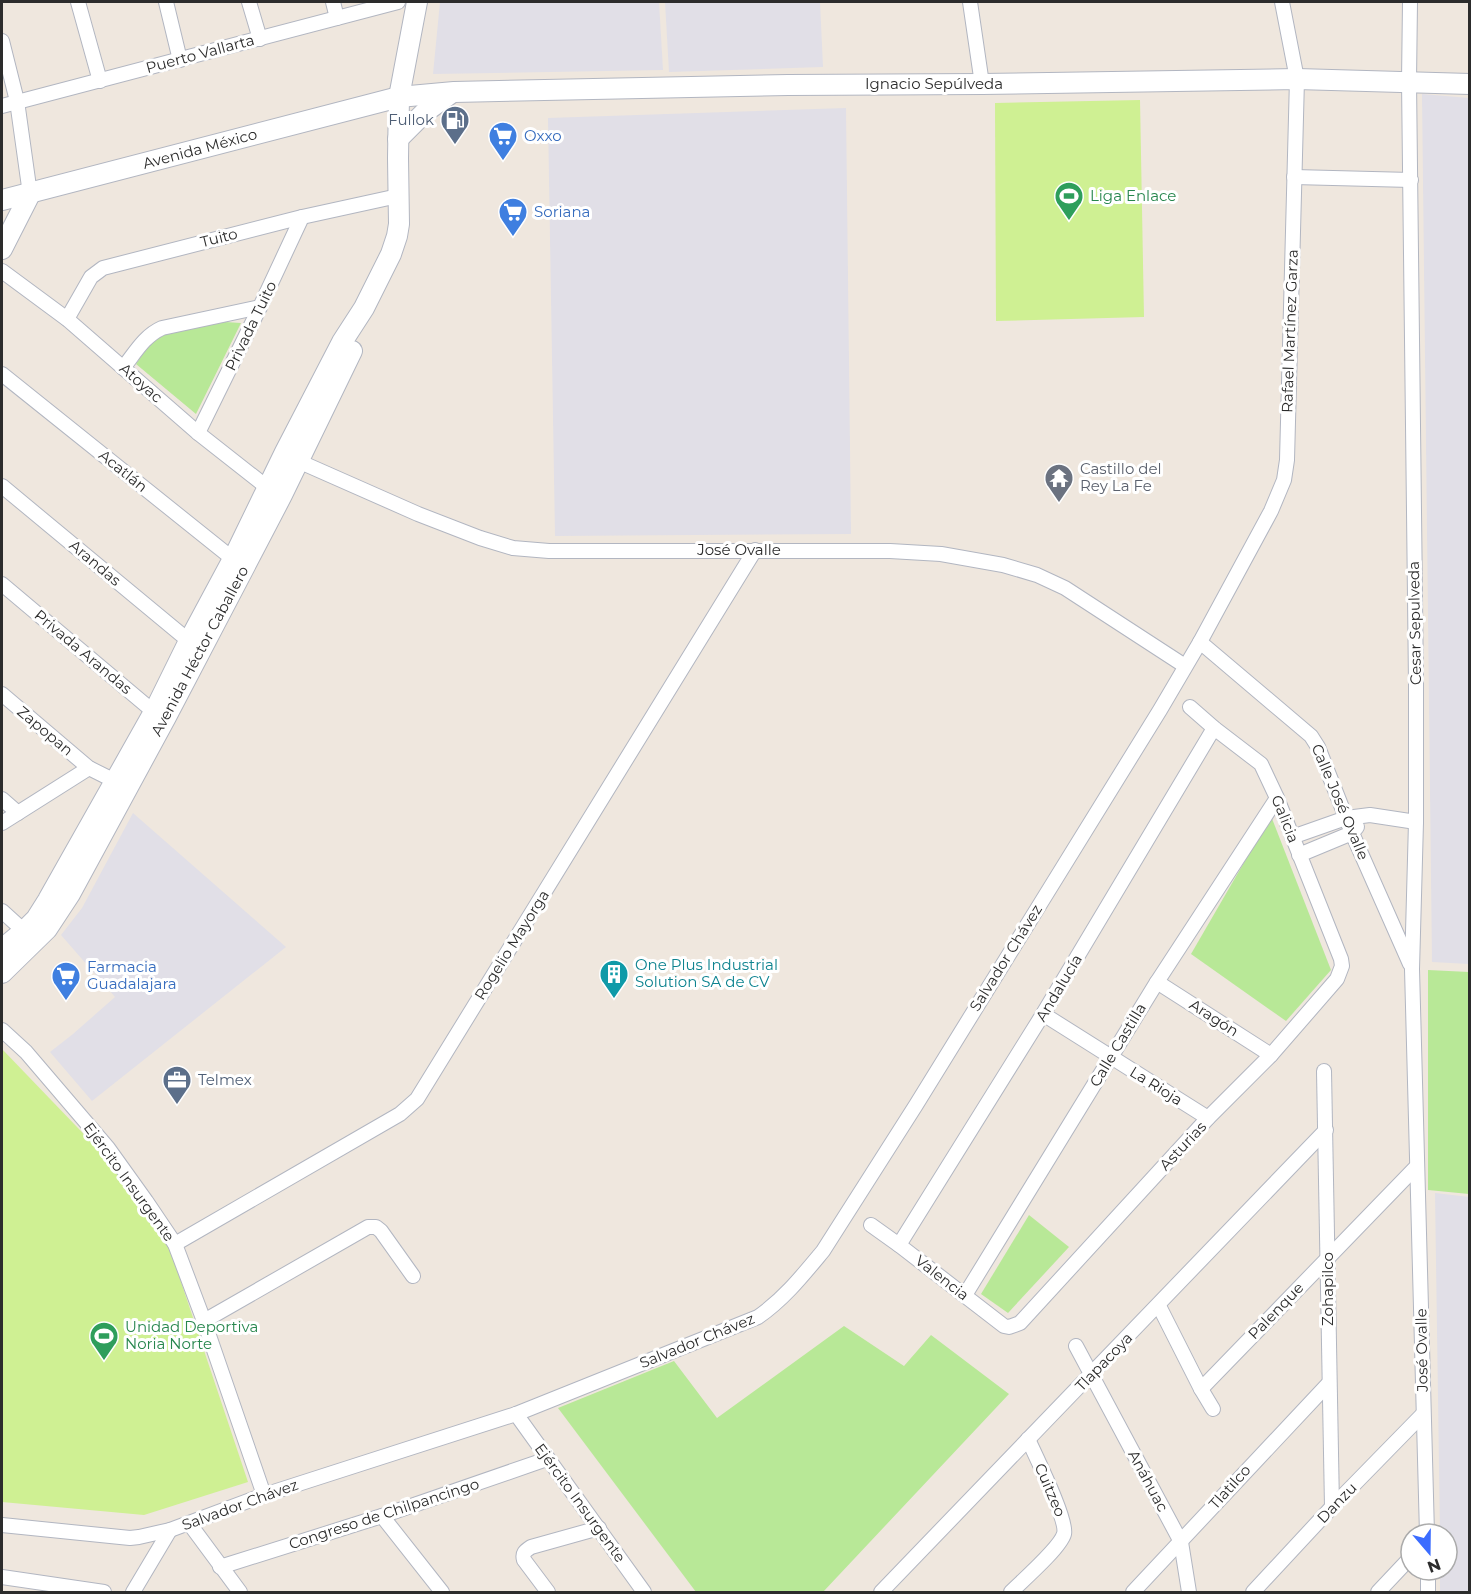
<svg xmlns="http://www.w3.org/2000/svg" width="1471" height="1594" font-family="Montserrat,sans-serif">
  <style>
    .industrial { fill: #e1dfe7 }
    .green { fill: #b8e897 }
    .pitch { fill: #cff093 }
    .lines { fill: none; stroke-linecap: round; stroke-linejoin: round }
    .street-casing { stroke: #b2b6c1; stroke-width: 16 }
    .secondary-casing { stroke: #b2b6c1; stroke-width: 22 }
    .street { stroke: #fff; stroke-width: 14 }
    .secondary { stroke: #fff; stroke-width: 20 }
    .labels { text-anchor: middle; stroke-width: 6; stroke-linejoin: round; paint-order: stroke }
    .street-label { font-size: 15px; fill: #2c2c2c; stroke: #fff }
    .service-label { font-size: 15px; fill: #4e5e75; stroke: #fff; text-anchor: end }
    .shop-label { font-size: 15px; fill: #366cbe; stroke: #fff; text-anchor: start }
    .leisure-label { font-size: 15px; fill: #27864d; stroke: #fff; text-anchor: start }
    .worship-label { font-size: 15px; fill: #5b616d; stroke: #fff; text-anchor: start }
    .culture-label { font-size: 15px; fill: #0d838f; stroke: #fff; text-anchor: start }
  </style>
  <rect width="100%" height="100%" fill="#efe7de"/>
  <g class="industrial">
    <path d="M440,2H659L663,70L433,74Z"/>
    <path d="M665,2H820L823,67L669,72Z"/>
    <path d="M1422,94L1469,98V964L1432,962Z"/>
    <path d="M846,108L851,534L555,536L548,118Z"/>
    <path d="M133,813L286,947L92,1101L50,1052L73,1034L115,997L61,935L82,908Z"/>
    <path d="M1435,1193L1469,1197V1592H1440V1570H1447V1534H1440Z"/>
  </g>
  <g class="green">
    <path d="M225,322L241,323L196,414L136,364C142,356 148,343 156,338C172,326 205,325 225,322Z"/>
    <path d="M1271,816L1331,970L1286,1021L1191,954Z"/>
    <path d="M1428,970L1469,972V1194L1428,1190Z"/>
    <path d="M1029,1215L1069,1247L1008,1313L981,1294Z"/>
    <path d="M844,1326L904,1366L931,1335L1009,1394L823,1592H696L558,1408L674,1361L717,1418Z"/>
  </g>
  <g class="pitch">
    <path d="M1140,100L1144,317L996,321L995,103Z"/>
    <path d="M2,1049L102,1153L167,1240L248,1482L144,1515L2,1502Z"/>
  </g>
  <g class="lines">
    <g class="street-casing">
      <g id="street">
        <path d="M78,2L100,81"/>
        <path d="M166,2L180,60"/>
        <path d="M249,2L260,39"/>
        <path d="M333,2L337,18"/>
        <path d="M970,2L982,84"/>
        <path d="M1410,2L1409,81L1416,684V822L1412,969L1427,1534"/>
        <path d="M2,41L17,101L30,194"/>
        <path d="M2,106L398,2"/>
        <path d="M1294,177L1411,180"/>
        <path d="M2,271L67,319L198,433L268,488L274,491"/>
        <path d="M67,319L91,277L103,268L302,217L398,196"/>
        <path d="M123,368C135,353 144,336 162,328L260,307"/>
        <path d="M2,374L233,559L241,563"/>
        <path d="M198,433L260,307L302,217"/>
        <path d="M292,457L298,461L418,514L480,538L513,548L549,551H890L941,554L1003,565L1037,575L1065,588L1185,666"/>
        <path d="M2,486L189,641"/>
        <path d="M2,584L154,712L161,715"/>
        <path d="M1200,642L1311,736L1318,747L1352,833L1410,964"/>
        <path d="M2,694L89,768L121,784"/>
        <path d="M2,799L18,813"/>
        <path d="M2,823L89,768"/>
        <path d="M1292,837L1346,818L1370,815L1416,822"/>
        <path d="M1299,855L1352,833L1357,827"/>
        <path d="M2,911L24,931"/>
        <path d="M1157,982L1271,1055"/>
        <path d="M1043,1014L1208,1118"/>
        <path d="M2,1030L26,1052L108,1148L146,1201L175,1244L204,1321L264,1495"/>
        <path d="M1324,1071C1328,1216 1328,1362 1332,1507"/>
        <path d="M871,1225L899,1245L1004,1326L1009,1327L1020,1323L1208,1118L1271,1055L1337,979L1342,966L1341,959L1277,798L1261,764L1214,728L1190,707"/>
        <path d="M175,1244L400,1114L417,1099L755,550"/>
        <path d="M899,1245L1043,1014L1214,728"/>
        <path d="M965,1295L1157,982L1277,798"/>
        <path d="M1159,1306L1201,1389L1213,1409"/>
        <path d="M204,1321L368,1227H376L381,1231L413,1276"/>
        <path d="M1076,1346L1181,1542L1189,1592"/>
        <path d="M1201,1389L1417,1166"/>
        <path d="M516,1414L644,1592"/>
        <path d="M382,1516L442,1592"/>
        <path d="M189,1523L240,1592"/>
        <path d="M2,1525L130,1538L139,1537L170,1530L264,1495L516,1414L758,1317C784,1299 803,1275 823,1251L916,1105L1160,710L1200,642L1271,511L1284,480L1287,460L1297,79L1282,2"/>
        <path d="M220,1567L382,1516L547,1459"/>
        <path d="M1428,1570V1592"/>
        <path d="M2,1577L104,1592"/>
        <path d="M133,1592L170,1530"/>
        <path d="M548,1592L524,1560C522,1553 525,1551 531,1547L599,1528"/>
        <path d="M881,1592L1326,1130"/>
        <path d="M1011,1592C1022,1581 1060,1548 1064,1534C1068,1521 1035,1455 1028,1439"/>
        <path d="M1133,1592L1329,1383"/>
        <path d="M1253,1592L1332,1507L1423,1414"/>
        <path d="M1378,1592L1411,1557"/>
      </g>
    </g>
    <g class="secondary-casing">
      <g id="secondary">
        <path d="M398,139L425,112L450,94"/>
        <path d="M2,200L399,97L454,92L788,85L982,84L1297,79L1470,84"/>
        <path d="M2,249L30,194"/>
        <path d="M2,949L24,931L36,919L48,900L154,712L189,641L233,559L285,452L342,342L364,308L391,254L397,236L399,224L398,158L399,97L417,2"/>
        <path d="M2,973L47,929L70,894L166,717L245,566L282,495L352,351"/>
      </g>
    </g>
    <use href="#street" class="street"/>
    <use href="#secondary" class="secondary"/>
  </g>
  <defs>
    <g id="fuel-pin" transform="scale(1.5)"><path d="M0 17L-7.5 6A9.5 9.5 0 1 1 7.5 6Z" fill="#5c6f8a" stroke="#fff"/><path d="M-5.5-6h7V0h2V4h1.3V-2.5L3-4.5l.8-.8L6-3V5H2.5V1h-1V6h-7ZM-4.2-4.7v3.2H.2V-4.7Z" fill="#fff"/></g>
    <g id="supermarket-pin" transform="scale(1.5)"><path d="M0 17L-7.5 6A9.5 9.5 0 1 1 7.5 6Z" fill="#3f7fe0" stroke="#fff"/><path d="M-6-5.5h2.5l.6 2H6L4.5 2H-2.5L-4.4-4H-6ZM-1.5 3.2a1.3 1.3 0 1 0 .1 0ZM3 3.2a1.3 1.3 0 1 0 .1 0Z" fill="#fff"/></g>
    <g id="stadium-pin" transform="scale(1.5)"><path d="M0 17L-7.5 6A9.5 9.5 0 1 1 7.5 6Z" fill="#2e9e5b" stroke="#fff"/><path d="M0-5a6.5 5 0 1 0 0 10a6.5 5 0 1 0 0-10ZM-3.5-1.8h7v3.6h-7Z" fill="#fff"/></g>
    <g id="temple-pin" transform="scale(1.5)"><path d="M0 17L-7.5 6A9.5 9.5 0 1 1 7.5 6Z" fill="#6b7280" stroke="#fff"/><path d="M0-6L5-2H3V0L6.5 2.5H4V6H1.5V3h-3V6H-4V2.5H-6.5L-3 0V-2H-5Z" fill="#fff"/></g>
    <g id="building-pin" transform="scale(1.5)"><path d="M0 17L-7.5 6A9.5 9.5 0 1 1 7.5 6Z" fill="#0f9aa8" stroke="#fff"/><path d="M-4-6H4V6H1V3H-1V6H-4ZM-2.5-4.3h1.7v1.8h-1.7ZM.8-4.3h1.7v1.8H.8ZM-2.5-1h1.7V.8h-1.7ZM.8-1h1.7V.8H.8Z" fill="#fff"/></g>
    <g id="office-pin" transform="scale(1.5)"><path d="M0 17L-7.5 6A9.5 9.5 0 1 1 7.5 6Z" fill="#5c6f8a" stroke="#fff"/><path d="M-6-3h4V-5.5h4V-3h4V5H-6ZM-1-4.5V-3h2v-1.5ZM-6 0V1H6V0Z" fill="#fff"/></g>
  </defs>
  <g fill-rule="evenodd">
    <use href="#fuel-pin" x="455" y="120"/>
    <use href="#supermarket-pin" x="503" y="136"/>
    <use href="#stadium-pin" x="1069" y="196"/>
    <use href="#supermarket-pin" x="513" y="212"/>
    <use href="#temple-pin" x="1059" y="478"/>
    <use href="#building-pin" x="614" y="974"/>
    <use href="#supermarket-pin" x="66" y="976"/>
    <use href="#office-pin" x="177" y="1080"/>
    <use href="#stadium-pin" x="104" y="1336"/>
  </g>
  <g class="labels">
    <g class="street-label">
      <text transform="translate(200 54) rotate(-15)" y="5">Puerto Vallarta</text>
      <text x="934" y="89">Ignacio Sepúlveda</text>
      <text transform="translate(200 149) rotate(-15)" y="5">Avenida México</text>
      <text transform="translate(219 238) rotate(-14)" y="5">Tuito</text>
      <text transform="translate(251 326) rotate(-64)" y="5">Privada Tuito</text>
      <text transform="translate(1290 331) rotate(-88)" y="5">Rafael Martínez Garza</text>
      <text transform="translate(141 383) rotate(41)" y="5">Atoyac</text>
      <text transform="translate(123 471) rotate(39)" y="5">Acatlán</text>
      <text x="739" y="555">José Ovalle</text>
      <text transform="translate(95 563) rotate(40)" y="5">Arandas</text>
      <text transform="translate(1415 623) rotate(-91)" y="5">Cesar Sepulveda</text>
      <text transform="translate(200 651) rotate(-62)" y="5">Avenida Héctor Caballero</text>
      <text transform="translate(83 652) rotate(40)" y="5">Privada Arandas</text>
      <text transform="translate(45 731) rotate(40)" y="5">Zapopan</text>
      <text transform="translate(1340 802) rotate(67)" y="5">Calle José Ovalle</text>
      <text transform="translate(1285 819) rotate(68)" y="5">Galicia</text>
      <text transform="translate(512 945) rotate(-58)" y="5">Rogelio Mayorga</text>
      <text transform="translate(1006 958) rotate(-58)" y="5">Salvador Chávez</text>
      <text transform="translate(1059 988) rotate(-59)" y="5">Andalucía</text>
      <text transform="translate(1214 1018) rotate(33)" y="5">Aragón</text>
      <text transform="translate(1118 1045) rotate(-59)" y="5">Calle Castilla</text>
      <text transform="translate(1156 1086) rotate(32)" y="5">La Rioja</text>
      <text transform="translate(1183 1146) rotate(-47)" y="5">Asturias</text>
      <text transform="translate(129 1182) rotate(54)" y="5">Ejército Insurgente</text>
      <text transform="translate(942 1278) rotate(38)" y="5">Valencia</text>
      <text transform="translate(1328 1289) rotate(-90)" y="5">Zohapilco</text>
      <text transform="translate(1276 1311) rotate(-46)" y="5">Palenque</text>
      <text transform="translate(697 1341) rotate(-22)" y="5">Salvador Chávez</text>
      <text transform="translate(1422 1350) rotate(-91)" y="5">José Ovalle</text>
      <text transform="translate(1104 1362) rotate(-46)" y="5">Tlapacoya</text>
      <text transform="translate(1148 1481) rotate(62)" y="5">Anáhuac</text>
      <text transform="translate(1230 1487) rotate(-48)" y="5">Tlatilco</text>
      <text transform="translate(1050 1490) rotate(67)" y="5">Cuitzeo</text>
      <text transform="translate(580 1503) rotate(54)" y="5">Ejército Insurgente</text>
      <text transform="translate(1337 1503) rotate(-46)" y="5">Danzu</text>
      <text transform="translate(240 1505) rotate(-20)" y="5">Salvador Chávez</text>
      <text transform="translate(384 1514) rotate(-18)" y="5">Congreso de Chilpancingo</text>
    </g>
    <g class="service-label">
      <text x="434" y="125">Fullok</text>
      <text x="198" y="1085" text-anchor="start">Telmex</text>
    </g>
    <g class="shop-label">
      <text x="524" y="141">Oxxo</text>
      <text x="534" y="217">Soriana</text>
      <text x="87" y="972">Farmacia<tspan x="87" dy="17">Guadalajara</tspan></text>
    </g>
    <g class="leisure-label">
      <text x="1090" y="201">Liga Enlace</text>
      <text x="125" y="1332">Unidad Deportiva<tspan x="125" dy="17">Noria Norte</tspan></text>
    </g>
    <g class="worship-label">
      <text x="1080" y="474">Castillo del<tspan x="1080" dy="17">Rey La Fe</tspan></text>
    </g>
    <g class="culture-label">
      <text x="635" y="970">One Plus Industrial<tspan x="635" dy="17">Solution SA de CV</tspan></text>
    </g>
  </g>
  <rect width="1471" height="1594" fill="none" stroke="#2c2c2c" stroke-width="6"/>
  <g transform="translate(1429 1552) rotate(160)"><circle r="28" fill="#ffffff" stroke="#ababab" stroke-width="1.5"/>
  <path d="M0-4.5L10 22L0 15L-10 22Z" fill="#3b6cff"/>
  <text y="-9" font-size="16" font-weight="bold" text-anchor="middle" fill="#2c2c2c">N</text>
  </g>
</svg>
